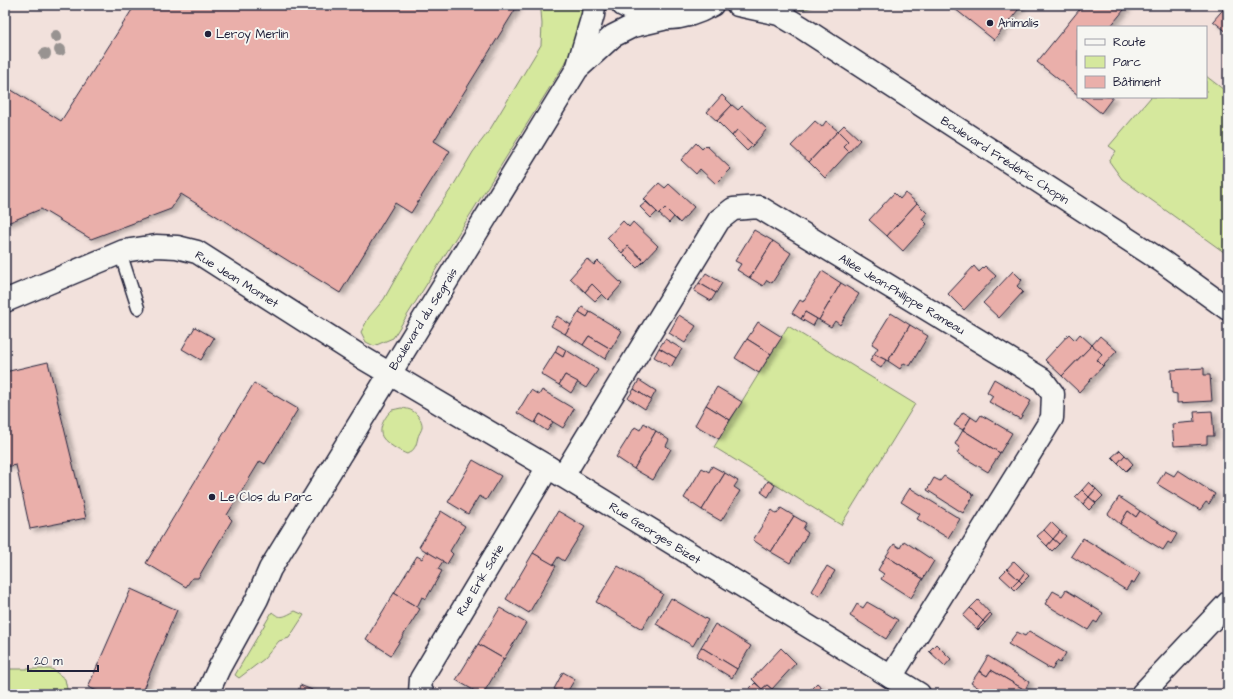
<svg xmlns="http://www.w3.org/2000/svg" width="1233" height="699" font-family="'Architects Daughter',sans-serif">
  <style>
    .green { fill: #d5e89d; stroke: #7c856c }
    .building { fill: #eaafaa; stroke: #22223b; filter: url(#shadow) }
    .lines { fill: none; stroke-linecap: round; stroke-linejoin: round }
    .lane-casing { stroke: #22223b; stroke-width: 15 }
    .street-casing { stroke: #22223b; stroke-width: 25 }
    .secondary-casing { stroke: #22223b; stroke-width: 25 }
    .lane { stroke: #f6f6f2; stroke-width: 12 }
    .street { stroke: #f6f6f2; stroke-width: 22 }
    .secondary { stroke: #f6f6f2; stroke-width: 22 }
    .tree { fill: #989391 }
    .poi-dot { fill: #22223b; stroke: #f6f6f2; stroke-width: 1.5 }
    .labels { text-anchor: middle; stroke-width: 4; stroke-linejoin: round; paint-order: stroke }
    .poi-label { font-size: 12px; fill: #22223b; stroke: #f6f6f2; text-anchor: start }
    .street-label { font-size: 12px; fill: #22223b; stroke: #f6f6f2 }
  </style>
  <defs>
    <filter id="shadow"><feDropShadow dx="4.5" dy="2.5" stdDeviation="2" flood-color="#0004"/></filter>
  </defs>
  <rect width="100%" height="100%" fill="#f2e1dc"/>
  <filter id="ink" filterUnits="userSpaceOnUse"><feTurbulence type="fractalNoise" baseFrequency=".025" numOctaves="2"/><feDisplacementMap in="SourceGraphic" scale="8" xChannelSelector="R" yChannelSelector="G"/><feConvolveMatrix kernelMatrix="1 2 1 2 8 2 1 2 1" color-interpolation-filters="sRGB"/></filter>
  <g filter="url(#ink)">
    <g class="green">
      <path d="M538,5H583V10L577,44L393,338L374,346L366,342L361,332L369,317L384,299L416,242L435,212L453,186L473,152L489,131L541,45L542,24L541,11Z"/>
      <path d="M789,5H819L802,10Z"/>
      <path d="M1206,76L1228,93V255L1122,179L1109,161L1116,151L1109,146L1151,97H1206Z"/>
      <path d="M788,326L915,404L841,525L714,447Z"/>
      <path d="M401,408C411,409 415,411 420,419C421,420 422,423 422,425C423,429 419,433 418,437C416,446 415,450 407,454C401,452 386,443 383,438C377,430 385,416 392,410C395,409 398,409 401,408Z"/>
      <path d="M295,611L304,615L289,638L279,641L264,659L239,678L235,675L272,612C281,620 285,616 295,611Z"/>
      <path d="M5,669H52L65,679L68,694H5Z"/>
    </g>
    <g class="building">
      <path d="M135,5H518L434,141L450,151L411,213L395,203L340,293L181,194L171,209L91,239L41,209L5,224V86L61,121Z"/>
      <path d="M950,5H1022L994,40Z"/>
      <path d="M1083,5H1128L1110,27H1078V95L1037,62Z"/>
      <path d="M1227,5H1228V33L1213,21Z"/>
      <path d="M722,95L732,105L717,121L707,112Z"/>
      <path d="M1081,97H1113L1101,113Z"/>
      <path d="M732,105L738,110L742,106L767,129L753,145L737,130L732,136L717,121Z"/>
      <path d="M815,121L822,127L826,121L838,131L809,162L791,146Z"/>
      <path d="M844,125L860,140L849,152L843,146L848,141L838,131Z"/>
      <path d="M737,130L753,145L747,151L732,136Z"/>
      <path d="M838,131L848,141L843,146L849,152L825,178L809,162Z"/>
      <path d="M696,143L702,149L706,145L731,169L716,184L700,169L696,174L681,160Z"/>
      <path d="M659,183L665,188L669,184L694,207L680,223L665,208L659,214L644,199Z"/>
      <path d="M894,193L900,199L905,193L917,203L887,236L869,220Z"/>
      <path d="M646,202L657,212L651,218L640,207Z"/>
      <path d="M917,203L927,213L922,219L927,224L903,251L887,236Z"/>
      <path d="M665,208L674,217L669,223L659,214Z"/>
      <path d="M623,221L629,227L633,222L658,246L644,261L628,246L622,253L607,238Z"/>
      <path d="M754,230L773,241L750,278L737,270L741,264L735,261Z"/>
      <path d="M773,241L791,253L772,283L767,280L763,286L750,278Z"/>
      <path d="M628,246L644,261L637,268L622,253Z"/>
      <path d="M587,259L594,265L598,261L622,284L608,300L592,284L585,292L570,278Z"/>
      <path d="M974,266L979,272L985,266L996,276L964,310L948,294Z"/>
      <path d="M822,271L841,283L819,320L805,312L801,319L792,313L800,300L803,302Z"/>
      <path d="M1013,271L1022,280L1017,286L1023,292L999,318L983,303Z"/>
      <path d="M706,273L722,283L716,293L699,283Z"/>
      <path d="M699,283L716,293L711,301L694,291Z"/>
      <path d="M841,283L859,294L840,325L835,321L831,327L819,320Z"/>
      <path d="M592,284L602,294L595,301L585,292Z"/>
      <path d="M582,307L590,312L587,317L579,312Z"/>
      <path d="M579,312L587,317L590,312L622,331L611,349L589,336L583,345L565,334Z"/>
      <path d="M805,312L817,319L813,326L801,319Z"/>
      <path d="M891,313L910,325L888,361L874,354L878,348L872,344Z"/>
      <path d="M679,315L696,326L685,343L669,333Z"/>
      <path d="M557,316L571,325L565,334L551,326Z"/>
      <path d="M758,322L782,337L771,354L747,339Z"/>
      <path d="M910,325L928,336L910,366L904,363L900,369L888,361Z"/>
      <path d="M195,327L214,338L201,360L182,349Z"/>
      <path d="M1069,334L1075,340L1080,334L1092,345L1062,376L1045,360Z"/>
      <path d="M589,336L611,349L605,359L583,345Z"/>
      <path d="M1100,336L1117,351L1103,366L1097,360L1102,354L1092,345Z"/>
      <path d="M665,339L682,349L676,358L659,348Z"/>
      <path d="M747,339L771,354L759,373L735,358Z"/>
      <path d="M558,345L566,350L563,357L555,352Z"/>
      <path d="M1092,345L1102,354L1097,360L1103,366L1079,392L1062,376Z"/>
      <path d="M659,348L676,358L671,367L654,357Z"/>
      <path d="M566,350L598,370L586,388L565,375L559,385L541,374L555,352L563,357Z"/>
      <path d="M874,354L886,360L881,368L870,361Z"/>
      <path d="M48,362L86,518L30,529L16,465L5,467V372Z"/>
      <path d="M1204,368V375H1210L1212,401L1177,403V394L1172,393L1171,370Z"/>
      <path d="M565,375L578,382L571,393L559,385Z"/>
      <path d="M994,379L1031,401L1020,419L989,402L993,396L987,392Z"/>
      <path d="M639,380L656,391L651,400L634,389Z"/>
      <path d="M254,383L298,409L265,464L260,461L227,515L232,520L198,578H192L186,587L146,563Z"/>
      <path d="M717,387L742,402L730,420L706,405Z"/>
      <path d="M634,389L651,400L645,409L628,398Z"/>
      <path d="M531,390L539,395L542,390L574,409L563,428L540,414L535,423L517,413Z"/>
      <path d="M706,405L730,420L719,439L695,425Z"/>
      <path d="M1212,411L1214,436H1207V444L1174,446L1172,424L1195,422L1194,412Z"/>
      <path d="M963,412L971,417L963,430L954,425Z"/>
      <path d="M540,414L553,422L547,431L535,423Z"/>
      <path d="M981,415L1012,433L1000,453L963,430L971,417L977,421Z"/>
      <path d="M644,423L656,431L634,469L616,457L635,427L640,430Z"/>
      <path d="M963,430L1000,453L988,472L957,453L960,448L955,444Z"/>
      <path d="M656,431L669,440L666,446L671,449L653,480L634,469Z"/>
      <path d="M1120,450L1125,455L1118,463L1112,457Z"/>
      <path d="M1125,455L1133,464L1126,471L1118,463Z"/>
      <path d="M473,460L501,476L486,500L479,496L468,514L448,502Z"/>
      <path d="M712,466L725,473L702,510L684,498L702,468L709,472Z"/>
      <path d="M1178,470L1215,494L1209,504L1206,502L1200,510L1157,484L1165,471L1174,476Z"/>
      <path d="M725,473L738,481L734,487L740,491L721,521L702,510Z"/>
      <path d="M944,476L974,495L963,513L927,490L934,478L940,481Z"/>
      <path d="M768,481L775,485L768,497L761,492Z"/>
      <path d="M1089,482L1096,489L1089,497L1082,490Z"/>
      <path d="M910,488L960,519L948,538L917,519L920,514L901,502Z"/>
      <path d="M1096,489L1103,496L1096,503L1089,497Z"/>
      <path d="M1082,490L1089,497L1083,504L1075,497Z"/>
      <path d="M1089,497L1096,503L1089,510L1083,504Z"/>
      <path d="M1119,497L1140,511L1136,517L1128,511L1120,524L1108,514Z"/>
      <path d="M781,508L794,516L771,552L753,540L772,510L777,514Z"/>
      <path d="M441,511L465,526L450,551L453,554L447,564L419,547Z"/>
      <path d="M558,511L585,527L564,561L558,557L553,565L533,553Z"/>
      <path d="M1128,511L1136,517L1140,511L1177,534L1171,544L1168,542L1163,550L1120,524Z"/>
      <path d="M794,516L806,523L803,529L808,533L790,563L771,552Z"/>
      <path d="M1051,522L1060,531L1053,539L1044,530Z"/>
      <path d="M1044,530L1053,539L1047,546L1037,536Z"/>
      <path d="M1060,531L1066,536L1059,544L1053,539Z"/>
      <path d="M1083,538L1140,573L1134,583L1131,582L1126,590L1071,556Z"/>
      <path d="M1053,539L1059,544L1052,551L1047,546Z"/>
      <path d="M904,541L934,561L923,579L886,556L894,544L900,548Z"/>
      <path d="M426,551L443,561L438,569L442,571L426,599L422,597L417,607L394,593L417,556L422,559Z"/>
      <path d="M533,553L556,566L529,613L506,599Z"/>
      <path d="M886,556L923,579L911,598L881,579L884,574L878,570Z"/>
      <path d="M1014,561L1025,572L1019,580L1007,569Z"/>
      <path d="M618,566L663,594L642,629L596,602Z"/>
      <path d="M827,566L835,571L819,596L812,591Z"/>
      <path d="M1007,569L1019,580L1012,587L1000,576Z"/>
      <path d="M1025,572L1029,576L1022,583L1019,580Z"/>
      <path d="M1019,580L1022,583L1015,590L1012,587Z"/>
      <path d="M131,589L177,610L141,694H104L88,687Z"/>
      <path d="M1066,590L1103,613L1097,623L1094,621L1088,630L1045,604L1053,591L1062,596Z"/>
      <path d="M394,593L420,609L391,655L366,639Z"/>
      <path d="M671,598L708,620L693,646L656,624Z"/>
      <path d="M978,600L990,613L983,621L970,608Z"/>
      <path d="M867,602L898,620L886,639L850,616L857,604L863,608Z"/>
      <path d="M500,608L526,623L504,659L478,644Z"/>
      <path d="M970,608L983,621L977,629L963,616Z"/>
      <path d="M990,613L992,615L985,623L983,621Z"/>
      <path d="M983,621L985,623L978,630L977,629Z"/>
      <path d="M715,624L751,646L737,669L701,647Z"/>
      <path d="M1029,631L1066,653L1060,663L1057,661L1052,670L1008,644L1017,632L1025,636Z"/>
      <path d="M478,644L504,659L483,694H480L456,680Z"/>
      <path d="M936,644L951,659L945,666L929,651Z"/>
      <path d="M701,647L737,669L732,678L696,656Z"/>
      <path d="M781,648L796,663L772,689L767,685L762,689L752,679Z"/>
      <path d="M988,656L1029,682L1025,690L991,670L987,676L979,671Z"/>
      <path d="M991,670L1025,690L1028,693L1027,694H988L971,683L979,671L987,676Z"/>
      <path d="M563,672L575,679L566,694H562L554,689Z"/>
      <path d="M1228,682V694H1217Z"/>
      <path d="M755,683L762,689L767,685L775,692L773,694H754L749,689Z"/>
      <path d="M817,683L829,694H806Z"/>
      <path d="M300,685L312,690L310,694H293L294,691L298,692Z"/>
    </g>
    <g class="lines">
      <g class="lane-casing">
        <path id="lane" d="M120,252L138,308"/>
      </g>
      <g class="street-casing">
        <g id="street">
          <path d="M738,5L779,14L801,27L1163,262L1228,309"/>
          <path d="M5,301L124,251L156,246L177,247L197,252L363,358L548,467L919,694"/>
          <path d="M563,476L719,220L733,209L759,207L1042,379L1053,394L1052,418L891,677"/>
          <path d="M423,694L420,692L421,679L548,467"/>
          <path d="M1142,694L1228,603"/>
        </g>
      </g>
      <g class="secondary-casing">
        <g id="secondary">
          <path d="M623,5C654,22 681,23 712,5"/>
          <path d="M578,66L593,15L594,5"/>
          <path d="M207,694L219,668L257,599L270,569L577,69L613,36L633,26L663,19"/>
        </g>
      </g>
      <use href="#lane" class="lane"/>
      <use href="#street" class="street"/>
      <use href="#secondary" class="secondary"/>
    </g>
    <g class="tree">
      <circle cx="56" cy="36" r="6"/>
      <circle cx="60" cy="50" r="6"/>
      <circle cx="45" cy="54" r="6"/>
    </g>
  </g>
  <g class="poi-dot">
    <circle cx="990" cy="23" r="4"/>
    <circle cx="208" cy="34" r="4"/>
    <circle cx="212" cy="497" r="4"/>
  </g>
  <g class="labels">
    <g class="poi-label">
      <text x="998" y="27">Animalis</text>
      <text x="216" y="38">Leroy Merlin</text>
      <text x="220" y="501">Le Clos du Parc</text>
    </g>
    <g class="street-label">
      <text transform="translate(1005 160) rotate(33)" y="4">Boulevard Frédéric Chopin</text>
      <text transform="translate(237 279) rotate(32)" y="4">Rue Jean Monnet</text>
      <text transform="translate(902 294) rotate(31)" y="4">Allée Jean-Philippe Rameau</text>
      <text transform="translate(423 319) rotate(-58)" y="4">Boulevard du Segrais</text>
      <text transform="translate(655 533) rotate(32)" y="4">Rue Georges Bizet</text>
      <text transform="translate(480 580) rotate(-59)" y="4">Rue Erik Satie</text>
    </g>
  </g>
  <rect width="1233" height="699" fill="none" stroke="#f6f6f2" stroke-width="20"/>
  <rect x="10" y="10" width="1213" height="679" fill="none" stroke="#22223b" stroke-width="1.5" filter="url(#ink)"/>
  <rect x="1077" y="26" width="130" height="72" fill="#f6f6f2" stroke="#a1a1a9"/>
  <rect x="1085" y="39" width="20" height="6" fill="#f6f6f2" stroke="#a1a1a9"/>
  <text x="1113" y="46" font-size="12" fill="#22223b">Route</text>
  <rect x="1085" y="56" width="20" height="12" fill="#d5e89d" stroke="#a1a1a9"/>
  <text x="1113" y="66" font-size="12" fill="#22223b">Parc</text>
  <rect x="1085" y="76" width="20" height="12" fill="#eaafaa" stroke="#a1a1a9"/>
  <text x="1113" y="86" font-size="12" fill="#22223b">Bâtiment</text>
  <path d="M28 665v6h70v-6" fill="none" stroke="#22223b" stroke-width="2"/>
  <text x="34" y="665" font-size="12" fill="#22223b" stroke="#f6f6f2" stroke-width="3" paint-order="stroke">20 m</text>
</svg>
